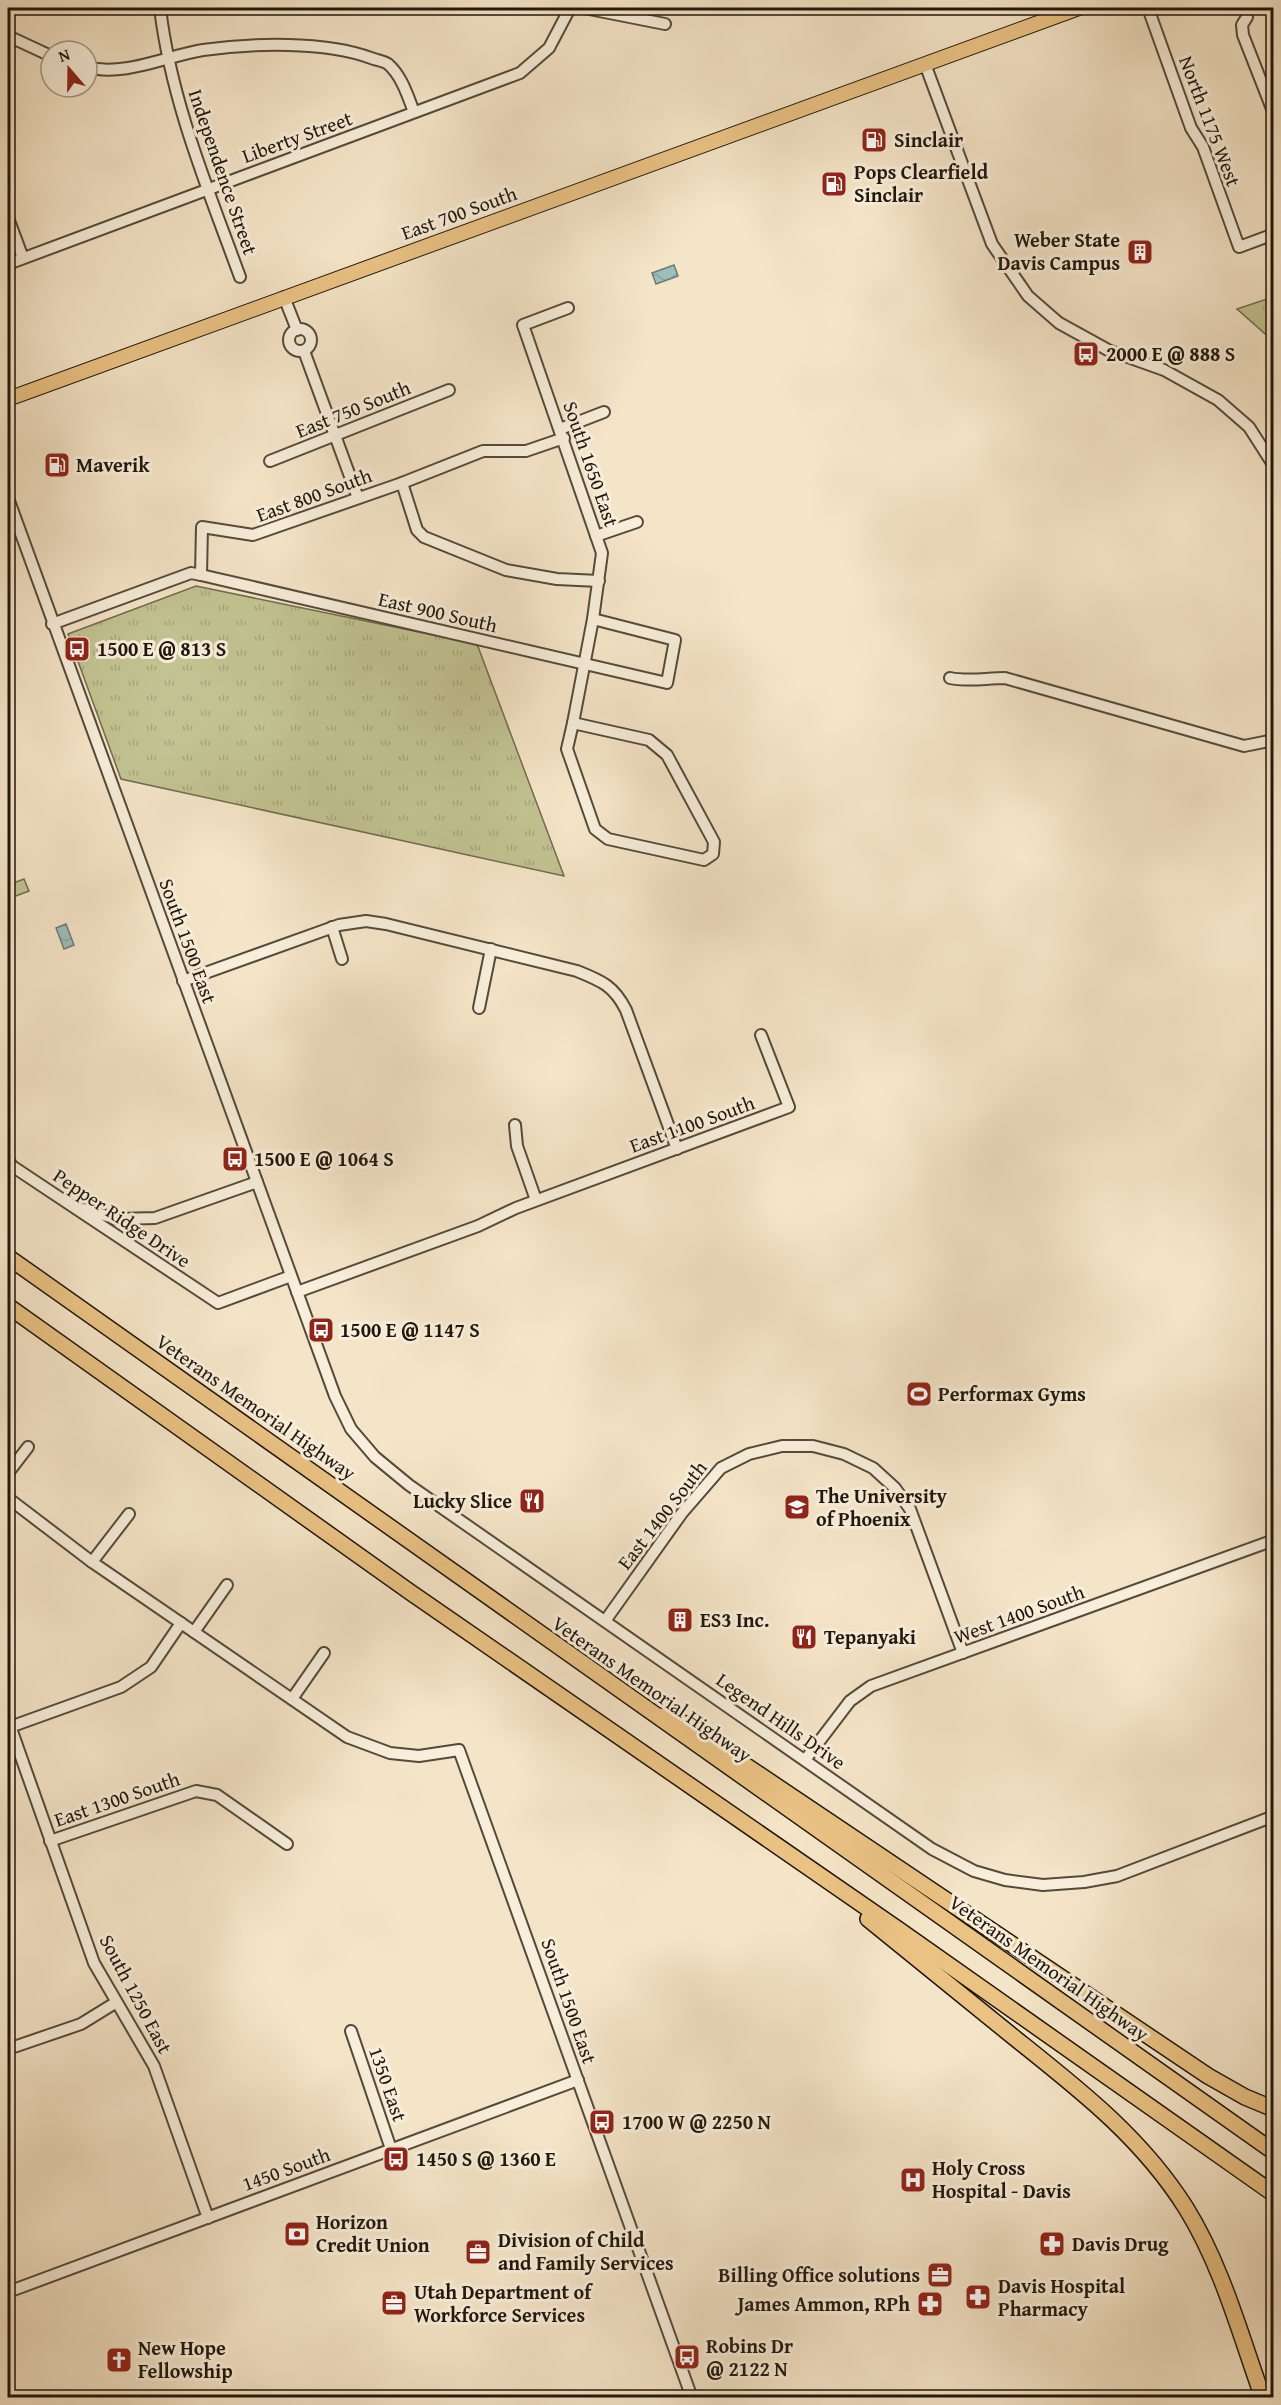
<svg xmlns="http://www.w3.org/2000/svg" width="1281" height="2405" font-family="'Gentium Book Plus',serif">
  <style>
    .grass { fill: url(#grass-tufts); stroke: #716c4e; stroke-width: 1.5 }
    .green { fill: #c2c392; stroke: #716c4e; stroke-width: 1.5 }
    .water { fill: url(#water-waves); stroke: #6b7b75; stroke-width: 1.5 }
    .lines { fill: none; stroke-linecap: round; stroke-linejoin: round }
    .minor-casing { stroke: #554a3a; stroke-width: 14 }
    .major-casing { stroke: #20160b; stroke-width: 16 }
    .highway-casing { stroke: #20160b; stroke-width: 18 }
    .minor { stroke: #f8eedb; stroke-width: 10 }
    .major { stroke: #eac284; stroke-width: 14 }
    .highway { stroke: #eac284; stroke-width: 15 }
    .labels { text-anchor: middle; stroke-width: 6; stroke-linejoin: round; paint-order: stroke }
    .street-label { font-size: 20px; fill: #20160b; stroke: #f8eedb }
    .poi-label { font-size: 20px; font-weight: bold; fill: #20160b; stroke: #f8eedb; text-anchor: start }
  </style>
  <defs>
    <pattern id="grass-tufts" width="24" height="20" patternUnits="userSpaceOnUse" patternTransform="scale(1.5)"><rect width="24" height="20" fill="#c2c392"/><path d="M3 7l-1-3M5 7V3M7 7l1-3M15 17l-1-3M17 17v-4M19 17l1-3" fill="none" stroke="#a6a77d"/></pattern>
    <pattern id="water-waves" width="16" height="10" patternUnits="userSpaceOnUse" patternTransform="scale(1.5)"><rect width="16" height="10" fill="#9dbebb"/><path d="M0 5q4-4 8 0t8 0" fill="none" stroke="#87a39f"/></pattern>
  </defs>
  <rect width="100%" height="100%" fill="#f5e5c8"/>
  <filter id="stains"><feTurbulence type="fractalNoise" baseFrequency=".00333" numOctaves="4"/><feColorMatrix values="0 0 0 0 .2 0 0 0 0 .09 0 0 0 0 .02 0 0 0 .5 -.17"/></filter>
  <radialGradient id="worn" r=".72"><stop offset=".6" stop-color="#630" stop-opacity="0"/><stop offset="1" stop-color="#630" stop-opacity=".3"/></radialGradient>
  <g class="grass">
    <path d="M1273,297H1274L1273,341L1237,309Z"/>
    <path d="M196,586L477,644L564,876L121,779L68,634Z"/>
  </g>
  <path class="green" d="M24,879L29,891L8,899V885Z"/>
  <g class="water">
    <path d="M674,265L678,276L656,284L652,273Z"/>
    <path d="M66,924L74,945L64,949L56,928Z"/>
  </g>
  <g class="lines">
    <g class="minor-casing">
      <g id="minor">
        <path d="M160,8C171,101 208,189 240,277"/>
        <path d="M584,8L665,24"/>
        <path d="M1148,8L1191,128L1203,147L1239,247L1274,234"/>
        <path d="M1247,17L1242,25L1243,35L1274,114"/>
        <path d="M8,36L51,56"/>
        <path d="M925,64L992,244L1028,296L1059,323L1108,350L1164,370L1218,400L1249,427L1274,466"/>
        <path d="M87,67C124,77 166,56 203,50C252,43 325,41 371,58C376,60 384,61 388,64C402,76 408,97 414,112"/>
        <path d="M8,218L23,258"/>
        <path d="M8,264L520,73L549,48L570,8"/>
        <path d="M284,297L297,330"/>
        <path d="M568,308L523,325L602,553L593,619L573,723"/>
        <circle cx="300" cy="340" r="11"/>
        <path d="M304,351L358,498"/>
        <path d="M560,429L604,412"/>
        <path d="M270,461L449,390"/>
        <path d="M402,483L417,530L424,537L506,570L557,579L599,581"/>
        <path d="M8,498L335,1396L351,1429L375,1457L409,1485L932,1849L974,1871L1005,1880L1043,1885L1084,1882L1117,1876L1274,1816"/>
        <path d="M596,536L637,522"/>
        <path d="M201,575L667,683L675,640L593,619"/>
        <path d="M52,624L191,573L201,575L202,527L253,535L402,483L483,451H526L564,438"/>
        <path d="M950,678C968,682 986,678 1005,678L1244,746L1274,740"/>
        <path d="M573,723L649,740L667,755L714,842L713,854L704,860L608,839L595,829L567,749Z"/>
        <path d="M332,927L342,959"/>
        <path d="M183,981L339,925L366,921L386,924L577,971C602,981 614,986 626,1010L677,1149"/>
        <path d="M479,1008L491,949"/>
        <path d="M515,1125L517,1146L536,1200"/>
        <path d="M8,1160L12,1166L218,1303L291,1276"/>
        <path d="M83,1209L117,1219L155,1218L257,1182"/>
        <path d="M297,1292L478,1226L516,1208L789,1107L761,1035"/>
        <path d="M8,1473L28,1447"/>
        <path d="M8,1498L92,1562L347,1737L390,1753L419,1756L459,1750L692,2398"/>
        <path d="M92,1562L129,1514"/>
        <path d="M605,1621L682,1513L721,1468L749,1454L782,1446H813L844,1454L873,1468L895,1488L910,1509L963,1653"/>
        <path d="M194,1632L227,1585"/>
        <path d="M292,1699L324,1653"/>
        <path d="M8,1720L94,1963L154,2066L208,2218"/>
        <path d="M10,1727L121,1687L151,1667L181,1623"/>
        <path d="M805,1760L850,1701L871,1686L1274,1540"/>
        <path d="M50,1841L196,1791L217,1795L287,1844"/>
        <path d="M351,2031L391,2149"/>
        <path d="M8,2049L81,2024L115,2003"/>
        <path d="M8,2292L578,2080"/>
      </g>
    </g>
    <g class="major-casing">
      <path id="major" d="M8,399L1079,8"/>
    </g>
    <g class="highway-casing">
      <g id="highway">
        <path d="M8,1257L1274,2152"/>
        <path d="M8,1306L410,1592L899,1930L1274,2194"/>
        <path d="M662,1716L681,1722L1208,2076L1245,2097L1274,2109"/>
        <path d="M868,1919C917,1959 967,1999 1016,2039C1080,2090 1142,2138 1186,2208C1222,2266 1240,2334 1263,2398"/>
      </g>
    </g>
    <use href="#minor" class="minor"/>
    <use href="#major" class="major"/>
    <use href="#highway" class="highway"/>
  </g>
  <defs>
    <g id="fuel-square" transform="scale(1.35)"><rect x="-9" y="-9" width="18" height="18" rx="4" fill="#8f2418" stroke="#f8eedb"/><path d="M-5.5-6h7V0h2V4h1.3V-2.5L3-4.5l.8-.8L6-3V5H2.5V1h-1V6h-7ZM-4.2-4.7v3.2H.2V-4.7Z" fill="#fff"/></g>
    <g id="building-square" transform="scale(1.35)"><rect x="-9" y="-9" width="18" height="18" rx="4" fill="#8f2418" stroke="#f8eedb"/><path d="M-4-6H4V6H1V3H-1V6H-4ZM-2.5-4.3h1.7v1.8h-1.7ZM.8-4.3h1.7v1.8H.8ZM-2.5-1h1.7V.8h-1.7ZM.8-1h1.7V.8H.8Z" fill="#fff"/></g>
    <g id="bus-square" transform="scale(1.35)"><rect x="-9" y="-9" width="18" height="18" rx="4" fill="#8f2418" stroke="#f8eedb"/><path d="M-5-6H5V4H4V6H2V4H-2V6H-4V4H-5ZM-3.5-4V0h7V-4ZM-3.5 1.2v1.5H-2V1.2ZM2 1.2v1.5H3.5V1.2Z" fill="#fff"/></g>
    <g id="stadium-square" transform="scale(1.35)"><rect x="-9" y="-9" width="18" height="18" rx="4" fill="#8f2418" stroke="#f8eedb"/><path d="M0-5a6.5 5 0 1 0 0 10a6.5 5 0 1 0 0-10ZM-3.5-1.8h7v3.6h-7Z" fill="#fff"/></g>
    <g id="restaurant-square" transform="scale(1.35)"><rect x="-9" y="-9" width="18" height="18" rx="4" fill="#8f2418" stroke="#f8eedb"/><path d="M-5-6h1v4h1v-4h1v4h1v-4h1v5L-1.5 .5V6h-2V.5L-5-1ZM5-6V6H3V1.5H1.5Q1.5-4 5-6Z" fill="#fff"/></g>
    <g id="university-square" transform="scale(1.35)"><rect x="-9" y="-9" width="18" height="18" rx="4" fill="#8f2418" stroke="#f8eedb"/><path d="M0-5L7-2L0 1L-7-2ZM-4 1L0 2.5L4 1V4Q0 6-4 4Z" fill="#fff"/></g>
    <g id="hospital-square" transform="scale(1.35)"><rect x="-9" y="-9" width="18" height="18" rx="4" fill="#8f2418" stroke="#f8eedb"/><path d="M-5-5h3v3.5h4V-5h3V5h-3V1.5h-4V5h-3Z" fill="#fff"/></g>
    <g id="bank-square" transform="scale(1.35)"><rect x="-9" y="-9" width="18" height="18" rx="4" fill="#8f2418" stroke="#f8eedb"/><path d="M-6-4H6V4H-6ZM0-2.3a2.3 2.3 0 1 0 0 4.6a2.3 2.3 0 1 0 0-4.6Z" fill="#fff"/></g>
    <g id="pharmacy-square" transform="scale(1.35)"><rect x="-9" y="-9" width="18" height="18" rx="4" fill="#8f2418" stroke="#f8eedb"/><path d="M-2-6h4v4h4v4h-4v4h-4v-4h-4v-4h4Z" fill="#fff"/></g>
    <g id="office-square" transform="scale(1.35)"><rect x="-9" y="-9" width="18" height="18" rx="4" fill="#8f2418" stroke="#f8eedb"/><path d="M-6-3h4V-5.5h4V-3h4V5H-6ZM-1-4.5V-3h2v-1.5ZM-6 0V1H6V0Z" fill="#fff"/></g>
    <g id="church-square" transform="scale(1.35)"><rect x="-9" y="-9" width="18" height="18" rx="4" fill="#8f2418" stroke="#f8eedb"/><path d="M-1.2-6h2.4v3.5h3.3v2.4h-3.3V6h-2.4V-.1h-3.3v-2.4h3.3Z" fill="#fff"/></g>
  </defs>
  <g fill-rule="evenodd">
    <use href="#fuel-square" x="874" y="140"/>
    <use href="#fuel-square" x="834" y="184"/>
    <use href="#building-square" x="1140" y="252"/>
    <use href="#bus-square" x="1086" y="354"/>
    <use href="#fuel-square" x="57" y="465"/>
    <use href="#bus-square" x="77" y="649"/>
    <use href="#bus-square" x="235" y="1159"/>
    <use href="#bus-square" x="321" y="1330"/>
    <use href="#stadium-square" x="919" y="1394"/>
    <use href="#restaurant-square" x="532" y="1501"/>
    <use href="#university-square" x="797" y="1507"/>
    <use href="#building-square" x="680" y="1620"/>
    <use href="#restaurant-square" x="804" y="1637"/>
    <use href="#bus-square" x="602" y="2122"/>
    <use href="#bus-square" x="396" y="2159"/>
    <use href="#hospital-square" x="913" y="2180"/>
    <use href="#bank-square" x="297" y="2234"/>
    <use href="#pharmacy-square" x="1052" y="2244"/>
    <use href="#office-square" x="478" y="2252"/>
    <use href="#office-square" x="940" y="2275"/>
    <use href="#pharmacy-square" x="978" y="2297"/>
    <use href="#office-square" x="394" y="2303"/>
    <use href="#pharmacy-square" x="930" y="2304"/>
    <use href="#bus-square" x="687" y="2357"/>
    <use href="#church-square" x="119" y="2360"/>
  </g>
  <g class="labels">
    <g class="street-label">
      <text transform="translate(1210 121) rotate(69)" y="7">North 1175 West</text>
      <text transform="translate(297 137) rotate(-20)" y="7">Liberty Street</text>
      <text transform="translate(223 172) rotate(71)" y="7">Independence Street</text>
      <text transform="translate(459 213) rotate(-20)" y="7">East 700 South</text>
      <text transform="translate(353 409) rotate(-22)" y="7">East 750 South</text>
      <text transform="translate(591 464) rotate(71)" y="7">South 1650 East</text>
      <text transform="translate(314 495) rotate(-20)" y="7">East 800 South</text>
      <text transform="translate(438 612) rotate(13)" y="7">East 900 South</text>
      <text transform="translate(188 941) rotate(70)" y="7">South 1500 East</text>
      <text transform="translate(692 1124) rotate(-20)" y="7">East 1100 South</text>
      <text transform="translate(122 1218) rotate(34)" y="7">Pepper Ridge Drive</text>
      <text transform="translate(256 1407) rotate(35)" y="7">Veterans Memorial Highway</text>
      <text transform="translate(662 1515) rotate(-52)" y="7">East 1400 South</text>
      <text transform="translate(1019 1614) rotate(-20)" y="7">West 1400 South</text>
      <text transform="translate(652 1689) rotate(35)" y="7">Veterans Memorial Highway</text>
      <text transform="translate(781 1721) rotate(35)" y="7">Legend Hills Drive</text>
      <text transform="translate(117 1799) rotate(-19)" y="7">East 1300 South</text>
      <text transform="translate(1049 1968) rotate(35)" y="7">Veterans Memorial Highway</text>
      <text transform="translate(136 1994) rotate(62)" y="7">South 1250 East</text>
      <text transform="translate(569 2001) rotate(71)" y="7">South 1500 East</text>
      <text transform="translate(388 2084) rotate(71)" y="7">1350 East</text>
      <text transform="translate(286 2169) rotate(-20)" y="7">1450 South</text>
    </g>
    <g class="poi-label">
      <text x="894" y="147">Sinclair</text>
      <text x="854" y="179">Pops Clearfield<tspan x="854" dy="23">Sinclair</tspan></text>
      <text x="1120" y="247" text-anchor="end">Weber State<tspan x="1120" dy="23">Davis Campus</tspan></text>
      <text x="1106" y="361">2000 E @ 888 S</text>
      <text x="76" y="472">Maverik</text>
      <text x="97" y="656">1500 E @ 813 S</text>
      <text x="254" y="1166">1500 E @ 1064 S</text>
      <text x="340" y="1337">1500 E @ 1147 S</text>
      <text x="938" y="1401">Performax Gyms</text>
      <text x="816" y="1503">The University<tspan x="816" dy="23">of Phoenix</tspan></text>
      <text x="512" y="1508" text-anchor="end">Lucky Slice</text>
      <text x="700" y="1627">ES3 Inc.</text>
      <text x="824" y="1644">Tepanyaki</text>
      <text x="622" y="2129">1700 W @ 2250 N</text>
      <text x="416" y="2166">1450 S @ 1360 E</text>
      <text x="932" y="2175">Holy Cross<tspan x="932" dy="23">Hospital - Davis</tspan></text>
      <text x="316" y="2229">Horizon<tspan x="316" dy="23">Credit Union</tspan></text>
      <text x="498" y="2247">Division of Child<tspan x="498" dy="23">and Family Services</tspan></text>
      <text x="1072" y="2251">Davis Drug</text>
      <text x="920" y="2282" text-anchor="end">Billing Office solutions</text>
      <text x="998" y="2293">Davis Hospital<tspan x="998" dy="23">Pharmacy</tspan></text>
      <text x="414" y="2299">Utah Department of<tspan x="414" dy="23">Workforce Services</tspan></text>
      <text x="910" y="2311" text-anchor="end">James Ammon, RPh</text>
      <text x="706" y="2353">Robins Dr<tspan x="706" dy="23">@ 2122 N</tspan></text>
      <text x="138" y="2355">New Hope<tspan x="138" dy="23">Fellowship</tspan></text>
    </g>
  </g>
  <rect width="1281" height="2405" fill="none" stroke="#f5e5c8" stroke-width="30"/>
  <rect x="9" y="9" width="1263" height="2387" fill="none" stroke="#20160b" stroke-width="3"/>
  <rect x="15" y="15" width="1251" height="2375" fill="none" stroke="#20160b" stroke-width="1.5"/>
  <g transform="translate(69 69) rotate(340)"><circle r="28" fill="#f8eedb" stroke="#a29888" stroke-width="1.5"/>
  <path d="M0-4.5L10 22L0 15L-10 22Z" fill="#8f2418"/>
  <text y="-9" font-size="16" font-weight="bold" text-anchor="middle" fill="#20160b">N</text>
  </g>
  <rect width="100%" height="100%" filter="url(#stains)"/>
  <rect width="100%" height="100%" fill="url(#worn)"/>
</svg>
